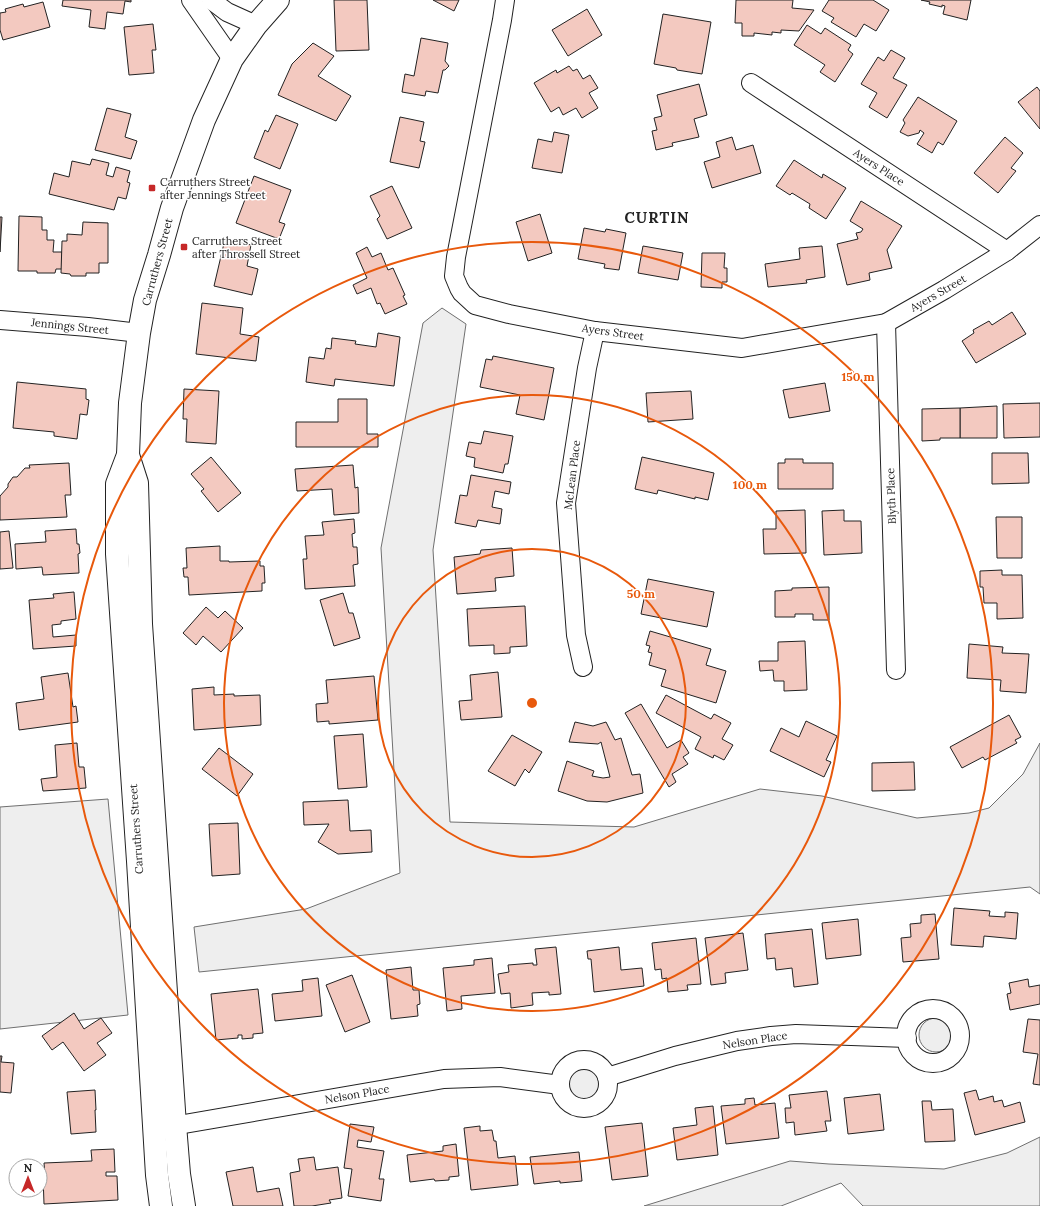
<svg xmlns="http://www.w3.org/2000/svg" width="1040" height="1206" font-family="Lora,serif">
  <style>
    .green { fill: #eee; stroke: #6f6f6f }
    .building { fill: #f3c9c0; stroke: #222 }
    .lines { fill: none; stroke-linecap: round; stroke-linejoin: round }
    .street-casing { stroke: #222; stroke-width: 20 }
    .secondary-casing { stroke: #222; stroke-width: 24 }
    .street { stroke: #fff; stroke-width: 18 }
    .secondary { stroke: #fff; stroke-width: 22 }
    .ring { fill: none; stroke: #e8590c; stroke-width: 2 }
    .poi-dot { fill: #c62828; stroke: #fff; stroke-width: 1.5 }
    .labels { text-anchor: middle; stroke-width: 3; stroke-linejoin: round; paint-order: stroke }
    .street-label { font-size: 11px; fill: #222; stroke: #fff }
    .poi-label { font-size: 11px; fill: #222; stroke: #fff; text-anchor: start }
    .district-label { font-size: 15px; font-weight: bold; letter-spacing: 1px; fill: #222; stroke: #fff }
    .centre { fill: #e8590c; stroke: #fff; stroke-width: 2 }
    .ring-label { font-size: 12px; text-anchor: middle; font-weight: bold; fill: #e8590c; stroke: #fff; stroke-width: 3; stroke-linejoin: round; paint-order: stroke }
  </style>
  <rect width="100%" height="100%" fill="#fff"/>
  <g class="green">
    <path d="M442,308L466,324L433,550L450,822L634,827L760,789L822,796L917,818L969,813L989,808L1023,774L1040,743V894L1030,887L199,972L194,927L306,909L400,873L381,548L423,323Z"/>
    <path d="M108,799L128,1015L0,1029V807Z"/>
    <circle cx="936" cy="1035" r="17"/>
    <circle cx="583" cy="1084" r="18"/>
    <path d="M1040,1137V1206H863L841,1183L781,1206H644L790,1161L829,1164L944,1169L1007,1153Z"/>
  </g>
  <g class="building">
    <path d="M63,0H131V2L125,1L123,14L107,12L105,29L89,27L91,10L62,6Z"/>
    <path d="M334,0H367L369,50L336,51Z"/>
    <path d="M433,0H459L454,11Z"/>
    <path d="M736,0H793L792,8L814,10L799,31L781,30V33L772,32V35L754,33V36H742V23H735Z"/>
    <path d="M829,0H873L889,10L876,31L864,24L856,37L831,22L834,18L822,11Z"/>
    <path d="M921,0H971L967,20L943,14L945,6L942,5V7L929,4L930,2Z"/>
    <path d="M43,2L50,27L3,40L0,30V13L6,12L5,9L23,4L24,7Z"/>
    <path d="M587,9L602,35L568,56L552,30Z"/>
    <path d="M663,14L711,22L702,74L677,70L676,68L654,64Z"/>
    <path d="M153,24L156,50H152L154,73L129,75L124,27Z"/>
    <path d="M807,25L821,34L825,28L851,45L848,50L853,54L835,82L820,72L825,65L794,45Z"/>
    <path d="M421,38L448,43L445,61L449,66L445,70H443L438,93L426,91L425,96L402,92L405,74L414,76Z"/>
    <path d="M313,43L334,56L318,76L351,96L336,121L278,95L292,64Z"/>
    <path d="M891,50L905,58L893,78L907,85L887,118L869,107L877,93L861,84L878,57L884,61Z"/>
    <path d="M569,66L573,71L577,69L583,79L590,75L598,88L589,93L598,108L582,118L576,108L563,115L559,107L551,112L534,83L556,70L557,73Z"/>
    <path d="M699,84L707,115L694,119L699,137L672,143L673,146L656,150L652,131L657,130L654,118L662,116L657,95Z"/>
    <path d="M1037,87L1040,91V129L1018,102Z"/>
    <path d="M918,97L957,121L943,145L938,142L932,153L917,144L924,133L920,130L919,133L908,136L900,132L905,123L903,120Z"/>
    <path d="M107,108L131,114L125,137L137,141L131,159L95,150Z"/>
    <path d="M276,115L298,124L280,169L254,158L265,130L268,132Z"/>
    <path d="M400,117L424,122L420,141L425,142L419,168L390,162Z"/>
    <path d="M554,132L569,135L562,173L532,168L538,139L552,142Z"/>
    <path d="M732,137L736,150L753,145L761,173L712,188L704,162L720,157L716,142Z"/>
    <path d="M1005,137L1023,153L1011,168L1016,171L998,193L974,173Z"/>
    <path d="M92,159L109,163L106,175L113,177L116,167L130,171L127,182L130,183L126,199L118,197L114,210L49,194L54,173L69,177L72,161L90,165Z"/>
    <path d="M794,160L822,178L823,174L846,188L826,219L809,208L810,204L792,193L790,195L776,186Z"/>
    <path d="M254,176L291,190L279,222L285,224L279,239L236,223Z"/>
    <path d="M392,186L412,228L387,239L377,219L380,216L370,196Z"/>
    <path d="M861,201L902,226L887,250L892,268L869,273L870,280L847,285L837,244L858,239L856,233L861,232L863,229L850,221Z"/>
    <path d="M540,214L552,253L528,261L516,222Z"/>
    <path d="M19,216L42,217V230H47V240H54L53,252H62V269H56L55,273H37V271H18Z"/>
    <path d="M0,217H2L0,252Z"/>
    <path d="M83,222L108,223V263H99V273H86V276H71L70,274L61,273L62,241H67V234L82,235Z"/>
    <path d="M584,228L605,232L606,229L626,233L619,270L604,268L605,264L578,259Z"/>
    <path d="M225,239L251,245L247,266L258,269L252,295L214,286Z"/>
    <path d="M643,246L683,253L678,280L638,273Z"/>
    <path d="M822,246L825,277L806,280L807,283L768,287L765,264L800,259L799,248Z"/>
    <path d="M367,247L372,257L381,253L388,270L393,268L405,295L403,296L407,304L385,314L380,303L377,304L371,288L357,294L353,285L367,278L356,253Z"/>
    <path d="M702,253H725L724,268H727V282H722V288L701,287Z"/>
    <path d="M202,303L243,308L240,334L259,337L256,361L196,354Z"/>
    <path d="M1012,312L1026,334L976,363L962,341L974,333L973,330L989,321L992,325Z"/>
    <path d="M378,333L400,337L394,386L335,379L334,386L306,382L309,357L324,359L326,348L331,349L332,338L356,341L355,344L376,347Z"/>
    <path d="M493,356L554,368L544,420L516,414L520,395L480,387L486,359L492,360Z"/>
    <path d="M17,382L86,389V399L89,400L87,415L80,414L77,439L54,436V432L13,428Z"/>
    <path d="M825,383L830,411L789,418L783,390Z"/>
    <path d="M184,389L219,391L216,444L186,442L187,419H183Z"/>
    <path d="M691,391L693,419L648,422L646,393Z"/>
    <path d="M338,399H367V434H378V447H296V422H338Z"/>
    <path d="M1040,403V437L1004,438L1003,404Z"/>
    <path d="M997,406V438H960V408Z"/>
    <path d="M960,408V438H940V440L922,441V409Z"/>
    <path d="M484,431L513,436L508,464H505L503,473L474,467L475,458L466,456L469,442L481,444Z"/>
    <path d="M992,453H1028L1029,483L992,484Z"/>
    <path d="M211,457L241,493L218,512L201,491L204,489L191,474Z"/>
    <path d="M642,457L714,473L708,500L695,497V499L658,490L657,494L635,489Z"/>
    <path d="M785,459H803V463H833V489H778V463H785Z"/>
    <path d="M69,463L71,495H65L67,517L0,520V496L8,487V484L13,477H17L25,468H30L29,465Z"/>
    <path d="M353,465L355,488L358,487L359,513L334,515L332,489L297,491L295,469Z"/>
    <path d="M471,475L511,482L509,494L495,491L492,507L502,509L500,524L478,520L476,527L455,523L460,495L467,496Z"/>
    <path d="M805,510L806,553L764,554L763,529H776V511Z"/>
    <path d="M844,510V521H861L862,553L824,555L822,511Z"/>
    <path d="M996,517H1022V558H997Z"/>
    <path d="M354,519L355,533L352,534L353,547H357L358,564L353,565L355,586L305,589L303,559H307L305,536L324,535L322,522Z"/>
    <path d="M76,529L77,544H79L80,553L78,554L79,573L43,575L42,567L16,569L15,544L46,542L45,531Z"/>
    <path d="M9,531L13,568L0,569V532Z"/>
    <path d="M220,546V561H229V562L260,561V566H264L265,583H262V591L189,595L188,577H184L183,568H187L186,548Z"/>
    <path d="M512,548L514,576L495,578L496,591L457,594L454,557L480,554L481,550Z"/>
    <path d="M1002,570V575H1022L1023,618L997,619V603H984L983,587H980V571Z"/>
    <path d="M648,579L714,592L707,627L641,614Z"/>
    <path d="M829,587V620H813V614H795V617H775V591L792,590V588Z"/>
    <path d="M74,592L76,619L61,621V624L52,625L53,637L76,635V646L33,649L29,600L54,598L53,594Z"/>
    <path d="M343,593L349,613H353L360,638L334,646L320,600Z"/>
    <path d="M525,606L527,646L510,647V653L494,654V645L469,646L467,609Z"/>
    <path d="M206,607L218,618L225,611L243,628L221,652L203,636L196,645L183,633Z"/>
    <path d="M650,631L711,649L706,665L726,671L716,703L661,686L666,670L649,665L652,653L648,652L650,646L646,645Z"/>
    <path d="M805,641L807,690L784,691V681H774L773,670L760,671L759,661H778V642Z"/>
    <path d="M969,644L1003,647L1002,653L1029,654L1026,693L1000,691L1001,680L967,678Z"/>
    <path d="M498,672L502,717L461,720L459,701L472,700L470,675Z"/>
    <path d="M68,673L73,707L76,706L78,722L19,730L16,703L44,699L41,677Z"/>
    <path d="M374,676L378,720L329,724V721L317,722L316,704L328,703L326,680Z"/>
    <path d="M214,687V695L234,694V696L260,695L261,725L194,730L192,689Z"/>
    <path d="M666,695L711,719L714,714L731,723L722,739L733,745L724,760L714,755L713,758L695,749L701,737L656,713Z"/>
    <path d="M641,704L667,748L681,740L689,753L683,757L688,764L672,774L676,782L669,787L625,713Z"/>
    <path d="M1009,715L1021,737L1015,740L1017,743L985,760L983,757L962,768L950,747Z"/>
    <path d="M806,721L837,736L826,760L831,762L824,777L770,751L781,728L799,737Z"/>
    <path d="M575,722L593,726L606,722L615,740L621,738L632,775L640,774L643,793L607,802L587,801L558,791L567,761L594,771L592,776L603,778L610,777L601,742L598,744L569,742Z"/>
    <path d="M363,734L367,787L338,789L334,736Z"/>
    <path d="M512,735L542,752L529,773L525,769L515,786L488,771Z"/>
    <path d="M77,743L79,767H84L86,788L43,791L41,779L57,777L55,745Z"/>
    <path d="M219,748L253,774L237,796L202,769Z"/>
    <path d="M914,762L915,790L872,791V763Z"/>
    <path d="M348,800L350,831L371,830L372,852L338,854L318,842L329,824L304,825L303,802Z"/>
    <path d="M238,823L240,874L212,876L209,824Z"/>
    <path d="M954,908L990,911L989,916L1005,917V912L1018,913L1016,939L984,936L983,947L951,945Z"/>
    <path d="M935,914L939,959L903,962L901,938L911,937L910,924L921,923V915Z"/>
    <path d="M858,919L861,955L826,959L822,923Z"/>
    <path d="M812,929L818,984L794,987L792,968L776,970L775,958L767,959L765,934Z"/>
    <path d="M743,933L748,970L725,973L726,983L711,985L705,938Z"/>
    <path d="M696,938L701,984L687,985L688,990L668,992L667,978L662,979L661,969L655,970L652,943Z"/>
    <path d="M556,947L561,994L549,995V992L532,993L533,1005L511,1008L510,993L501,994L498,974L509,972L508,965L533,963V965H537L535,949Z"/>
    <path d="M619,947L621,970L642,968L644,986L594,992L591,959H588L587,951Z"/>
    <path d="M492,958L495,993L461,996L462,1009L447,1011L443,968L474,965V960Z"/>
    <path d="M411,967L413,990H419L420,1004L417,1005L418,1016L391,1019L386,970Z"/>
    <path d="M352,975L370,1022L345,1032L326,985Z"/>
    <path d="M318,978L322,1016L275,1021L272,994L303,991L302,980Z"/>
    <path d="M1028,979L1029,987L1040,985V1004L1010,1010L1007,994L1011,993L1009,983Z"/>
    <path d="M258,989L263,1033L253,1034V1038L242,1039V1035H238V1038L216,1040L211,994Z"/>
    <path d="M74,1013L84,1029L101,1018L112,1033L97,1043L106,1055L84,1071L63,1042L52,1050L42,1036Z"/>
    <path d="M1028,1019L1040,1020V1085L1033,1084L1038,1054L1023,1052Z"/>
    <path d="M0,1056H2L1,1062L14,1063L11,1093L0,1092Z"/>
    <path d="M95,1090L96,1110H95L96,1132L71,1134L67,1092Z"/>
    <path d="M976,1090L979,1100L993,1096L994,1102L1002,1100L1004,1107L1020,1102L1025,1122L975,1135L964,1093Z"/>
    <path d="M827,1091L831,1121H825L827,1131L795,1135L794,1122L786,1123L785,1108H791L789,1095Z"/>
    <path d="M880,1094L884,1130L848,1134L844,1098Z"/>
    <path d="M754,1098L755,1105L775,1103L779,1138L726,1144L721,1106L745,1104V1099Z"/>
    <path d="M922,1101H931L932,1110L953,1109L955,1141L925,1142Z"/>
    <path d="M713,1106L718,1155L677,1160L673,1128L697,1125L695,1108Z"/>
    <path d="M642,1123L648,1176L612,1180L605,1127Z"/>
    <path d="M350,1124L374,1127L371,1142L358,1140L357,1147L384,1151L379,1179H384L381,1201L348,1196L352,1169L344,1168Z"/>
    <path d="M480,1126V1131L492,1130L494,1141H496L498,1158L515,1156L518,1185L471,1190L464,1128Z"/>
    <path d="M456,1144L459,1176L449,1177V1180L435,1181L434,1179L410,1182L407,1155L443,1151V1146Z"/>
    <path d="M114,1149L115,1172H106V1176H117L118,1200L44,1204L43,1175L45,1176L44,1163L92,1161L91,1150Z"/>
    <path d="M579,1152L582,1181L560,1183V1181L534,1184L530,1157Z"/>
    <path d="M314,1157L316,1170L338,1167L342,1198L329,1200L331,1203L312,1206H294L290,1173L300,1171L298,1159Z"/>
    <path d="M253,1167L257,1192L279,1188L283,1206H233L226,1172Z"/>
  </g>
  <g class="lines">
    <g class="street-casing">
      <g id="street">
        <path d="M191,0L232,59"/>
        <path d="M211,0L227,12L256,25"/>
        <path d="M505,0L502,20L456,257L454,276L459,288L462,293L475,305L509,314L595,331L742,348L886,323L944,290L1007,251L1040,225"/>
        <path d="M751,83L1007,251"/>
        <path d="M0,320L88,327L139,333"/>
        <path d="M886,323L896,670"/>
        <path d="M583,667L576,635L566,503L587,368L595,331"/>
        <circle cx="933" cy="1036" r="27"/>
        <circle cx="584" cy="1084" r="24"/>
        <path d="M607,1077L675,1056L737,1041L771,1036L796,1034L907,1038"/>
        <path d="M161,1128L444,1079L500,1077L560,1085"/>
      </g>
    </g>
    <g class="secondary-casing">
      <g id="secondary">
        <path d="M128,455L137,483L141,624L175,1125L179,1174L184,1206"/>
        <path d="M161,1206L157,1175L138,861L117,554V484L128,455L130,403L139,333L145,300L159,255L172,208L204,120L232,59L256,25L278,0"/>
      </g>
    </g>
    <use href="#street" class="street"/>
    <use href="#secondary" class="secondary"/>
  </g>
  <g class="ring">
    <circle cx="532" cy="703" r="154"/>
    <circle cx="532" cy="703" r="308"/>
    <circle cx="532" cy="703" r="461"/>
  </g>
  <g class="poi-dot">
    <rect x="148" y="184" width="8" height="8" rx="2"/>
    <rect x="180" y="243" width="8" height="8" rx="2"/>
  </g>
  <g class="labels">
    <g class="street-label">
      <text transform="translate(879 167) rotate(33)" y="4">Ayers Place</text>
      <text transform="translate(157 262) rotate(-75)" y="4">Carruthers Street</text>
      <text transform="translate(938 293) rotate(-30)" y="4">Ayers Street</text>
      <text transform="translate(70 326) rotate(6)" y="4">Jennings Street</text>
      <text transform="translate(613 332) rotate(8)" y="4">Ayers Street</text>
      <text transform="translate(572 475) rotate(-83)" y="4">McLean Place</text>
      <text transform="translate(891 496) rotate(-92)" y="4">Blyth Place</text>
      <text transform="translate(136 829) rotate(-94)" y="4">Carruthers Street</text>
      <text transform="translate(755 1040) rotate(-9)" y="4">Nelson Place</text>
      <text transform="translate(357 1094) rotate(-10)" y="4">Nelson Place</text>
    </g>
    <g class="poi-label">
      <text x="160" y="186">Carruthers Street<tspan x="160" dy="13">after Jennings Street</tspan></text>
      <text x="192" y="245">Carruthers Street<tspan x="192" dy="13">after Throssell Street</tspan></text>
    </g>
    <g class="district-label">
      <text x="657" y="223">CURTIN</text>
    </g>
  </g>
  <circle cx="532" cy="703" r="6" class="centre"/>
  <g class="ring-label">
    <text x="858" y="381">150 m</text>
    <text x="750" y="489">100 m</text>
    <text x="641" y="598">50 m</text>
  </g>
  <g transform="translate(28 1178)"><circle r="19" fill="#ffffff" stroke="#a7a7a7"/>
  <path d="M0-3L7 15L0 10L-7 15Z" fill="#c62828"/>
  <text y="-6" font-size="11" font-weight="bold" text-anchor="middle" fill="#222222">N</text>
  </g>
</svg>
